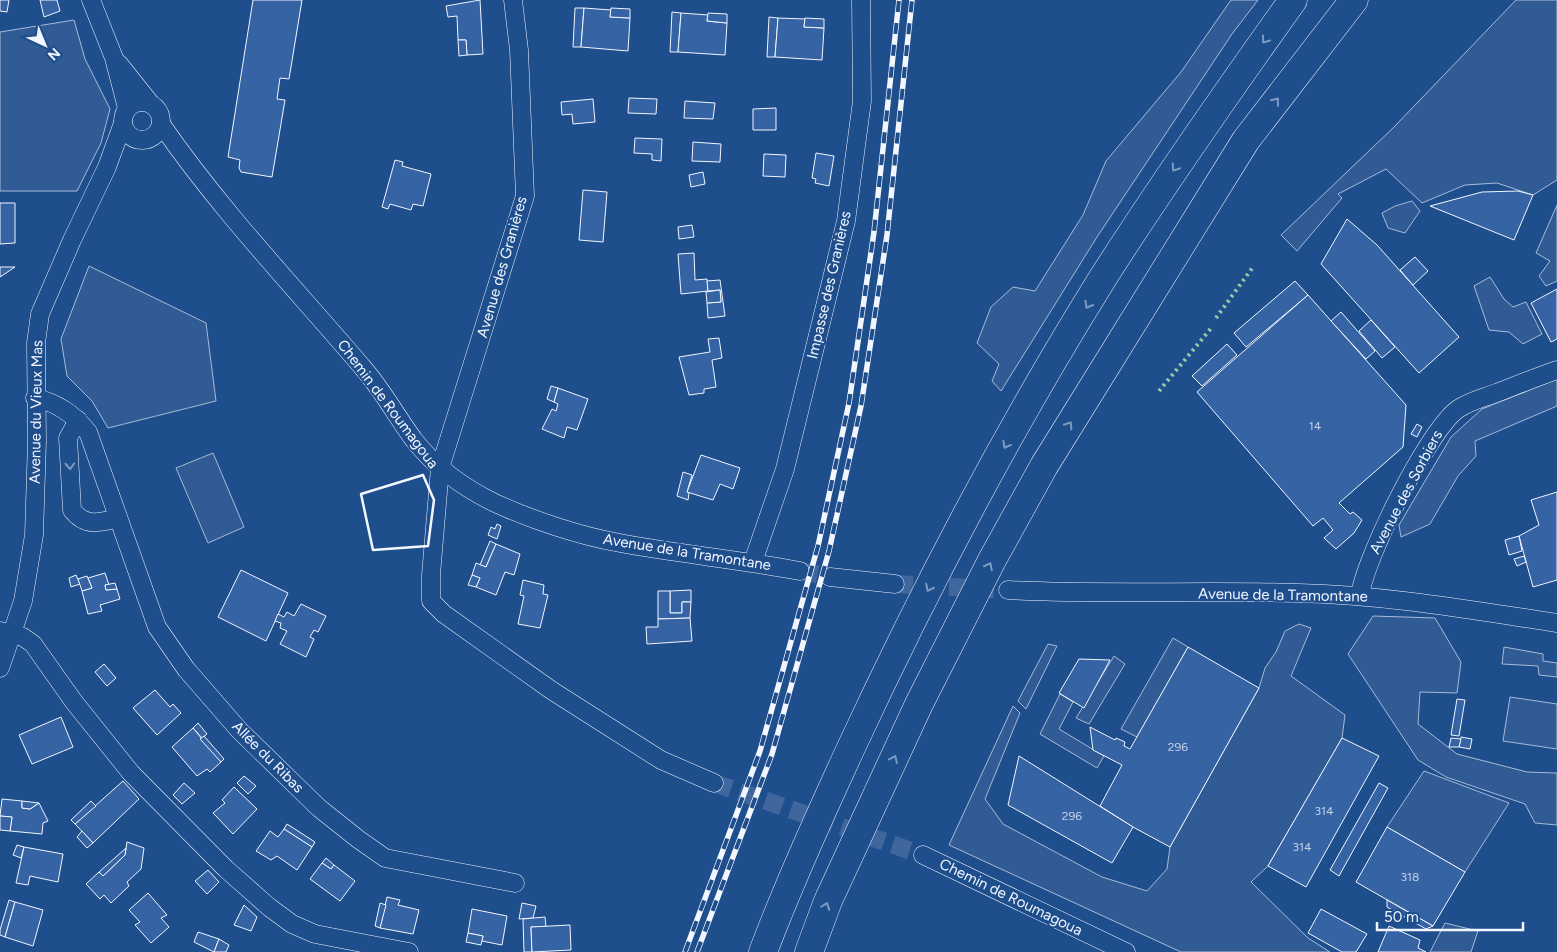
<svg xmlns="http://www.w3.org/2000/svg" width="1557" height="952" font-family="Figtree,sans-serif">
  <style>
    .built { fill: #305b95; stroke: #a8bbd7 }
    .building { fill: #3563a3; stroke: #f2f6ff }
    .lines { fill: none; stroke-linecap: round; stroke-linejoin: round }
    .street-tunnel { stroke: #3f679d; stroke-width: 18; stroke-dasharray: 18 9; stroke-linecap: butt }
    .street-casing { stroke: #f2f6ff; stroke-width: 19 }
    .highway-casing { stroke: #f2f6ff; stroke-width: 29 }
    .street { stroke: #1f4e8c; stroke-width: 18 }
    .highway { stroke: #1f4e8c; stroke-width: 28 }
    .rail-casing { stroke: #f2f6ff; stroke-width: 5.5 }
    .rail { stroke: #1f4e8c; stroke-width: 4; stroke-dasharray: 11; stroke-linecap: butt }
    .hedge { stroke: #97c8a6; stroke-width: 4; stroke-dasharray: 2.5 4; stroke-linecap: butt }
    .wall { stroke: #f2f6ff; stroke-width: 2.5 }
    .oneway { stroke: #7e9ac0 }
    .labels { text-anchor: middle; stroke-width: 4; stroke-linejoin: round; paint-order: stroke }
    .number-label { font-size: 12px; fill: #c3d1e8 }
    .street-label { font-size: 15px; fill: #f2f6ff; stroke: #1f4e8c }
  </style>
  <rect width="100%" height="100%" fill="#1f4e8c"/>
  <g class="built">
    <path d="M1231,0H1258L1232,34L1097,237L1001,391L992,381L999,364L977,343L991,307L1013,287L1035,291L1083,215L1106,161L1181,72Z"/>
    <path d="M1516,0H1557V180L1533,195L1497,183L1465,185L1422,203L1386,169L1338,194L1342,198L1297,251L1281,235L1394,127Z"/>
    <path d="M74,20L85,59L110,109L101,143L77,191H0V32Z"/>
    <path d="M1412,201L1420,211L1405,233L1388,228L1382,213L1395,206Z"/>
    <path d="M1557,205V281L1546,286L1539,276L1550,261L1536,253Z"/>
    <path d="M89,266L206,323L216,401L108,428L92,401L67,376L61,339Z"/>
    <path d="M1490,277L1504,299L1513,307L1526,302L1542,334L1523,344L1509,332L1489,330L1474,286Z"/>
    <path d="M1557,379V406L1475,441L1476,456L1458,476L1430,524L1401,537L1399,525L1451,437L1482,409Z"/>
    <path d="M213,453L244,527L208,543L176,468Z"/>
    <path d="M1373,616L1435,618L1461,662L1457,693L1420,692L1418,724L1457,754L1527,772L1557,773V825L1535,823L1525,804L1446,777L1418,760L1348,654Z"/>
    <path d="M1299,624L1311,628L1291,676L1345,715L1342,738L1268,866L1251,882L1308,938L1330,952H1181L949,845L1013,706L1020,713L985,799L1003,824L1102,877L1147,891L1167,869L1170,847L1259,688L1265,668L1276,652L1285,631Z"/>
    <path d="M1173,638L1188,647L1137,737L1121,729Z"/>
    <path d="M1048,644L1057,646L1026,709L1018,701Z"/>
    <path d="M1504,647L1543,654V661L1557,663V677L1539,675L1538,666L1502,664Z"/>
    <path d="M1114,656L1125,664L1089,724L1076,718Z"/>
    <path d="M1060,694L1073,702L1059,729L1104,756L1097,768L1040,734Z"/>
    <path d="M1510,697L1557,704V749L1503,741Z"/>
    <path d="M1424,771L1509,803L1465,872L1387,827Z"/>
    <path d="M1445,923L1478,931L1471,952H1430Z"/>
  </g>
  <g class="building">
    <path d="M0,0H9L7,12L0,11Z"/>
    <path d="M40,0H57L60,11L44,17Z"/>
    <path d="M253,0H302L289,79L280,78L277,99L285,100L272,177L241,172L239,168L240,160L228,157Z"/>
    <path d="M480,0L483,54L467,55L466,40H458L457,16L448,17L446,6Z"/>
    <path d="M575,8H584L581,47H573Z"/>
    <path d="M584,8L611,10L610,17L630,18L628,51L581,47Z"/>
    <path d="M611,8L630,9V18L610,17Z"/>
    <path d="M672,12L681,13L678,52H670Z"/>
    <path d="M681,13L708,15L707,21L727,23L725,55L678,52Z"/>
    <path d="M708,13L727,14V23L707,21Z"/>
    <path d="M769,17L778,18L775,57H767Z"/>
    <path d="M778,18L805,19L804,27L824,28L822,60L775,57Z"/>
    <path d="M805,18L824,19V28L804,27Z"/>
    <path d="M458,40H466L467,55L459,56Z"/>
    <path d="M629,98L657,99L656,114L628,113Z"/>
    <path d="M593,99L595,122L573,124L572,114L562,115L561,102Z"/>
    <path d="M685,101L715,103L713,119L684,118Z"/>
    <path d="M776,108V130H753V109Z"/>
    <path d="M635,138L662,139L661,161L652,160V154L634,153Z"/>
    <path d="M693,142L721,144L720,162L692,161Z"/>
    <path d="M816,153L834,156L829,186L815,183L816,179L812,178Z"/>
    <path d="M764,154L786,155L785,177L763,176Z"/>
    <path d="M395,160L403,162L402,166L431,174L423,206L413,204L411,210L390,204L388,209L382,207Z"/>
    <path d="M703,172L705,184L691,187L689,175Z"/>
    <path d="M583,190L607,192L603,242L579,240Z"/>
    <path d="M1518,191L1533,195L1514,240L1430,206L1482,192Z"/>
    <path d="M0,203H15V243L0,244Z"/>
    <path d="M1347,219L1377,245L1459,337L1419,373L1321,264Z"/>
    <path d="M692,225L694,237L679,239L678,227Z"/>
    <path d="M694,253L695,280L707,279L708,291L681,294L678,254Z"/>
    <path d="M1415,257L1428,271L1413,285L1400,270Z"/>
    <path d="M0,267H15L0,277Z"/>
    <path d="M720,280L725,316L708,318L707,303L721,302L720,290L708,291L707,281Z"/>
    <path d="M1295,281L1308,295L1246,347L1234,333Z"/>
    <path d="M1557,289V339L1551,342L1531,303Z"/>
    <path d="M720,290L721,302L707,303L706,292Z"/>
    <path d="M1308,295L1406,405L1403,447L1339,503L1350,514L1353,512L1362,520L1354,533L1336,549L1324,538L1333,530L1323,518L1313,526L1197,392Z"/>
    <path d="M1341,312L1375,351L1366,359L1331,321Z"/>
    <path d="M1371,320L1395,347L1382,358L1359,331Z"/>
    <path d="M719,338L722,358L712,360L716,387L704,389V393L689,395L679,357L710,352L708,339Z"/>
    <path d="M1227,344L1237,355L1202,386L1192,376Z"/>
    <path d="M551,386L558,388L554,402L547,399Z"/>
    <path d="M558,388L588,399L577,430L567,427L564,438L542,429L552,409L556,411L558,404L554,402Z"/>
    <path d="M1417,424L1422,427L1417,437L1411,434Z"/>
    <path d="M701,455L740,468L733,489L720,484L713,500L687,492Z"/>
    <path d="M683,472L692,475L687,492L689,493L688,500L677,496Z"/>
    <path d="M1557,492V580L1533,587L1519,536L1539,525L1531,500Z"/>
    <path d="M497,524L501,526L497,539L488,535L491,527L495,529Z"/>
    <path d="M1519,536L1522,551L1509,555L1505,540Z"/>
    <path d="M490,541L496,544L486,567L480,565Z"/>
    <path d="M496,544L520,554L514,575L505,572L496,595L476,587L480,578L472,575L476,563L486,567Z"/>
    <path d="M1524,556L1526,562L1517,566L1514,559Z"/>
    <path d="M241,570L288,593L266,641L218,617Z"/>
    <path d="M105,573L109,585H105L106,590L117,589L120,599L100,605L102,611L88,614L82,591L92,588L88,578Z"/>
    <path d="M76,575L80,584L71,587L69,578Z"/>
    <path d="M472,575L480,578L476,587L468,585Z"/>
    <path d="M87,576L92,588L82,591L78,579Z"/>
    <path d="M523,580L544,585L543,594L548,595L540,628L518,624L524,596L520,595Z"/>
    <path d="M115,583L117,589L106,590L105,585Z"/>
    <path d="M691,590V602H682V613H670V591Z"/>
    <path d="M658,591H670V613H682V602H691L690,618L658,619Z"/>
    <path d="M301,604L326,616L318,632L314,630L310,637L314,639L306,657L280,644L287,631L280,628L281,623L275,621L278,614L284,617L287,612L294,616Z"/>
    <path d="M690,618L692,641L647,644L646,627H658V619Z"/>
    <path d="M1188,647L1259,688L1170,847L1133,827L1100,806L1122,765L1093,750L1090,727L1115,740L1116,738L1125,742L1124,746L1130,749Z"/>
    <path d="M1079,659L1110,660L1084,708L1059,693Z"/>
    <path d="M104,664L116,678L107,686L95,672Z"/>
    <path d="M155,690L170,707L173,704L181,713L157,735L133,708Z"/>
    <path d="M1457,699L1465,700L1459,736L1451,735Z"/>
    <path d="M61,717L73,747L32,764L19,735Z"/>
    <path d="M198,723L207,734L202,738L193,728Z"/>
    <path d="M193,728L221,762L210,772L207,769L197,776L172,747Z"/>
    <path d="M204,736L224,759L221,762L200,739Z"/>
    <path d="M1461,737L1472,739L1470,749L1459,747Z"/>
    <path d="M1342,738L1379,756L1306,887L1268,866Z"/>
    <path d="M1451,738L1461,739L1459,747H1449Z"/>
    <path d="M1019,756L1133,827L1112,863L1008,805Z"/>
    <path d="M244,776L256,786L248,794L237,783Z"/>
    <path d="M123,781L139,799L93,843L75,824Z"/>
    <path d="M184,783L195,793L182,804L173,795Z"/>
    <path d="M1379,783L1388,788L1339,876L1330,870Z"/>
    <path d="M234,787L257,809L233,834L213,813L225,803L222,800Z"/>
    <path d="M2,799L22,801V808L30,809L39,803L48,821L43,823L42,834L10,831L12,817L0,816Z"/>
    <path d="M22,801L39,803L30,809L22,808Z"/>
    <path d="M91,801L96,806L75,824L71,820Z"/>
    <path d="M0,816L12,817L10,831L0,830Z"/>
    <path d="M287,824L315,842L312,847L284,829Z"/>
    <path d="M1387,827L1465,872L1433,926L1356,882Z"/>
    <path d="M284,829L312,847L297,870L277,856L271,860L256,851L270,831L278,837Z"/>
    <path d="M82,831L93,843L87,848L77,837Z"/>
    <path d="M127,842L144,848L141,869L127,882L129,886L111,903L104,895L100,899L86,884L99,872L103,876L125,855Z"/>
    <path d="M17,845L24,847L21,858L13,855Z"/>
    <path d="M24,847L63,854L58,882L30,876L28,885L16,883Z"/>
    <path d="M126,848L125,855L103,876L99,872Z"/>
    <path d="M326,858L334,865L331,869L322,863Z"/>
    <path d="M322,863L331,869L334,865L355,881L340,901L310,879Z"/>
    <path d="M208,870L219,882L207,894L195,881Z"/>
    <path d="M148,893L167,915L161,918L169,927L151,943L135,925L140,922L129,910Z"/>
    <path d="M387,897L400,900L398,905L419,910L413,934L380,928Z"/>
    <path d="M9,900L15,902L5,937L0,935V930Z"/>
    <path d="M1387,900L1433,926L1426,929L1387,907Z"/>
    <path d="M15,902L43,910L33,946L5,937Z"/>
    <path d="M380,903L386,905L380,928L375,926Z"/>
    <path d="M522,903L536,906L533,918L519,919Z"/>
    <path d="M244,905L257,917L251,931L234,925Z"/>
    <path d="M472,909L507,916L502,945L482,941L483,936L468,933Z"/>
    <path d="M1321,909L1367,934L1356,952H1342L1308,933Z"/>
    <path d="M545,917L546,927H531L532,952H524L523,919Z"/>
    <path d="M570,925L571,950L532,952L531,927Z"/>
    <path d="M1389,926L1420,940L1418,948L1426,952H1378Z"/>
    <path d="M198,932L219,939L214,952L194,942Z"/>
    <path d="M468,933L483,936L481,945L466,942Z"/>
    <path d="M219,939L229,945L226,952H214Z"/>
  </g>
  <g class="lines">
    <g class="street-tunnel">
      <path d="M800,571L830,577"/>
      <path d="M895,584L1008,590"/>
      <path d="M714,783L923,855"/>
    </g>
    <g class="street-casing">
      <g id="street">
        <path d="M91,0L114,58L127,108"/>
        <path d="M513,0L519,50L525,196L440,468L431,575V601L444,614L551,690L661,760L714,783"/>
        <path d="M119,64L150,103"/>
        <circle cx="142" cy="121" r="19"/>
        <path d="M161,124C221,211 295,288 364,369C383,391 397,417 414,440C435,467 464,488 495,503C532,520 580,536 620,543C680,554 741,560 800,571"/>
        <path d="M35,398C58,403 73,414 88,432L157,627L186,669L239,730L319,808L358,839L385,858L515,883"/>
        <path d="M78,420L68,438L72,510C85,527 99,523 118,518"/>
        <path d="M753,562L785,469L846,221L862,101L861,0"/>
        <path d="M830,577L895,584"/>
        <path d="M1008,590C1105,595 1202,590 1299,593C1386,595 1471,610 1557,623"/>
        <path d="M1360,596C1364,560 1428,430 1458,409C1470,401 1483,398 1496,393C1517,385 1537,377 1557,370"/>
        <path d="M0,631L23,637L33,644L74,702L131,773L226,869L269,907L292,924L315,934L409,952"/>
        <path d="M0,668L23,601L34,535L37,441L36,343L40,314L72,240L107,167L123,123"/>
        <path d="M923,855L1126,952"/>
      </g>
    </g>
    <g class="highway-casing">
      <g id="highway">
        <path d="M763,952C789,883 819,817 850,750C925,588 1009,428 1104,276C1164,182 1228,91 1293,0"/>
        <path d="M809,952L828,901L919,704L992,560L1044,466L1246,140L1354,0"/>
      </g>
    </g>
    <use href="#street" class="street"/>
    <use href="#highway" class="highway"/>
    <g class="rail-casing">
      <g id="rail">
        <path d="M685,952L760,751L818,546L849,403L874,232L899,0"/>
        <path d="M697,952L772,754L829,551L861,406L887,235L912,0"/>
      </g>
    </g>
    <use href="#rail" class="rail"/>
    <g class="hedge">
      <path d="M1216,318L1253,267"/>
      <path d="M1159,391L1213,326"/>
    </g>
    <path class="wall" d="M423,475L434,500L428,546L373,550L361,494Z"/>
  </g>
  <defs><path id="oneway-chevron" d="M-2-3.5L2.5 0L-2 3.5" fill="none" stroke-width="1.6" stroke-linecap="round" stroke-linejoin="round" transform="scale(1.25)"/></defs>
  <g class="oneway">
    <use href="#oneway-chevron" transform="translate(1265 40) rotate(126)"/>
    <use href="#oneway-chevron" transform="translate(1276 101) rotate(-52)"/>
    <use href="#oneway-chevron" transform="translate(1175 168) rotate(123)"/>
    <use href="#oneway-chevron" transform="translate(1088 305) rotate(120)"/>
    <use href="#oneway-chevron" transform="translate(1069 425) rotate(-58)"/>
    <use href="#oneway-chevron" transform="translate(1006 445) rotate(119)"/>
    <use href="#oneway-chevron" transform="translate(70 466) rotate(87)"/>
    <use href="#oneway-chevron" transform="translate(989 566) rotate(-63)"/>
    <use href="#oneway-chevron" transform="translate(929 588) rotate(117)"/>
    <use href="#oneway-chevron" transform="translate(894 759) rotate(-65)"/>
    <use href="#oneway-chevron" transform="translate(826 906) rotate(-69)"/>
  </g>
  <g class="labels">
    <g class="number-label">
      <text x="1315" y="430">14</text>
      <text x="1178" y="751">296</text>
      <text x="1324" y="815">314</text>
      <text x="1072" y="820">296</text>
      <text x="1302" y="851">314</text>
      <text x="1410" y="881">318</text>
    </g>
    <g class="street-label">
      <text transform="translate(502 267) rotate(-74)" y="5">Avenue des Granières</text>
      <text transform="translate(829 285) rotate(-77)" y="5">Impasse des Granières</text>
      <text transform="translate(388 404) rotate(53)" y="5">Chemin de Roumagoua</text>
      <text transform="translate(36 412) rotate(-89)" y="5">Avenue du Vieux Mas</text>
      <text transform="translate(1406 492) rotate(-62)" y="5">Avenue des Sorbiers</text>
      <text transform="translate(687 552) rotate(9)" y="5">Avenue de la Tramontane</text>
      <text transform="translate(1283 595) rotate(1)" y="5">Avenue de la Tramontane</text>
      <text transform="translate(268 757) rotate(45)" y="5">Allée du Ribas</text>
      <text transform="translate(1011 897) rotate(26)" y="5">Chemin de Roumagoua</text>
    </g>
  </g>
  <g transform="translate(45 45) rotate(136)" stroke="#1f4e8c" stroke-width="4" paint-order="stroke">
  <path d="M0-4L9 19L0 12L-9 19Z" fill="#f2f6ff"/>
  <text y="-8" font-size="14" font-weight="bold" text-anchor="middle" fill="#f2f6ff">N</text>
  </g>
  <path d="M1377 922v8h146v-8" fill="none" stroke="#f2f6ff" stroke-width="2.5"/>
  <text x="1384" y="922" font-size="15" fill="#f2f6ff" stroke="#1f4e8c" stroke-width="4" paint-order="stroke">50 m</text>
</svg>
